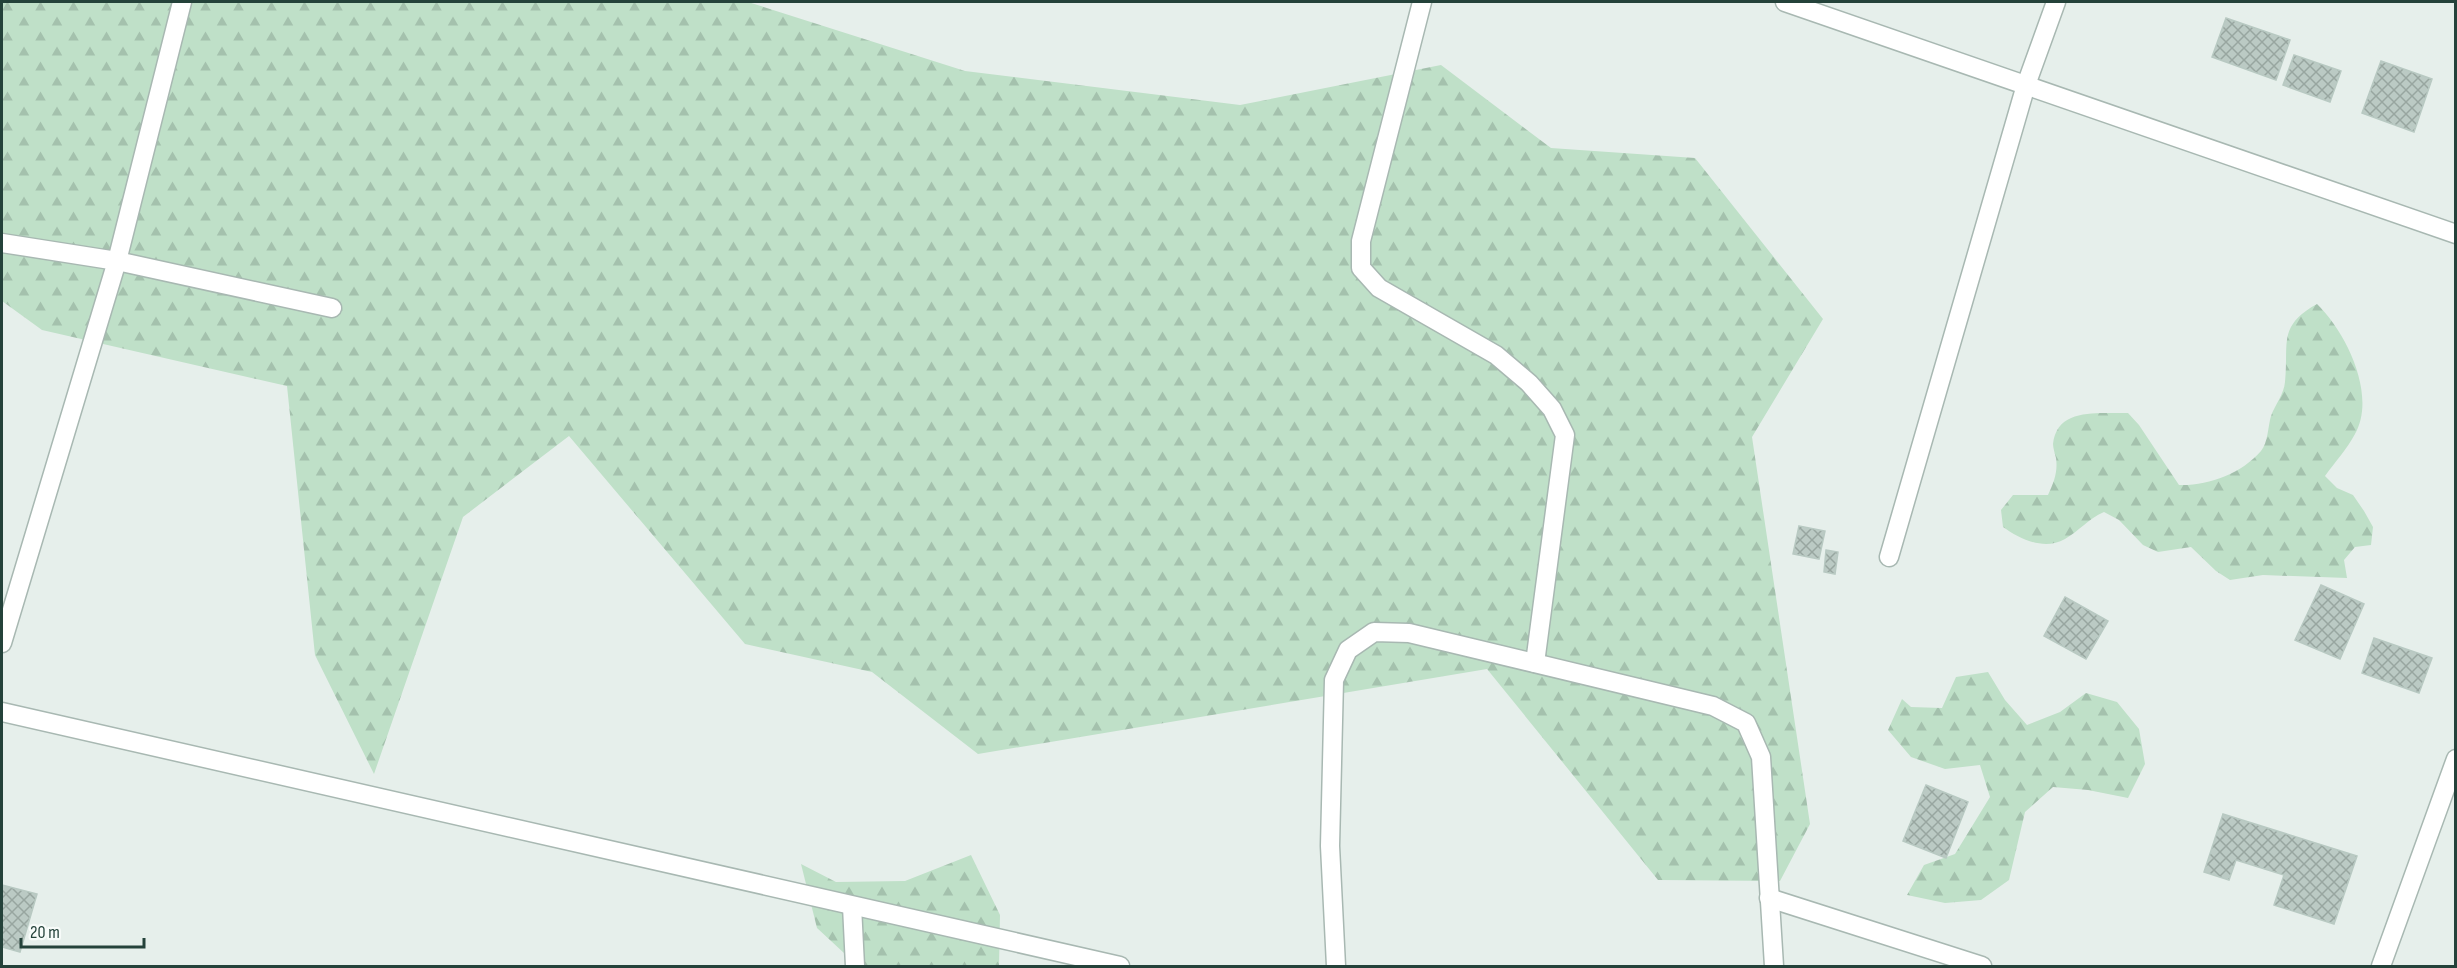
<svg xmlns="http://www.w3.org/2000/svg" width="2457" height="968" font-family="'Sofia Sans Condensed',sans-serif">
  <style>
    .forest { fill: url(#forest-firs) }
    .building { fill: url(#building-cross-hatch); stroke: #b8c9c2; stroke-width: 1.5 }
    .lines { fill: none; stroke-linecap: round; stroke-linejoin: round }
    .minor-casing { stroke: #a8b8b2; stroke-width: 21 }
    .minor { stroke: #fff; stroke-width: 18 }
  </style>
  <defs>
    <pattern id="forest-firs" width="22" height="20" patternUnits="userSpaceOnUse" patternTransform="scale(1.5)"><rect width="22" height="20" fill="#bfe0c8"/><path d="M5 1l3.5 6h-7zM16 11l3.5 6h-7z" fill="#a4c1ad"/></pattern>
    <pattern id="building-cross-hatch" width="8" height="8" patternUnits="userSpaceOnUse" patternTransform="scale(1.5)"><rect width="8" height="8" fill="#bbcac4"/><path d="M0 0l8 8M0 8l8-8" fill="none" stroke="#98a6a0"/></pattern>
  </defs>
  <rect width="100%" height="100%" fill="#e6efeb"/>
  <g class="forest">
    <path d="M2,2H748L965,71L1240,105L1441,65L1551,148L1695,158L1823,319L1752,437L1810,824L1780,881L1658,880L1487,669L978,754L872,672L745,644L569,436L463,517L374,774L315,655L287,386L42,330L2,301Z"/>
    <path d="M2317,304C2346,332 2377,395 2355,434C2347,449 2335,462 2325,476L2337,488L2353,495L2364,511L2373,527L2371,545L2355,547L2344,560L2347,578L2263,575L2230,580L2216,571L2191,547L2158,552L2143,545L2119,520L2104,512C2088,519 2079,531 2065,539C2044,551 2020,539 2003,527L2001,510L2013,495H2048C2054,482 2058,472 2056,458C2055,454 2053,448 2053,444C2057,406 2101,414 2128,413L2139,425L2179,485C2208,486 2241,474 2261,451C2268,443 2268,426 2271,416C2275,405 2284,394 2285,382C2289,344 2277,326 2317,304Z"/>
    <path d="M1988,672L2005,700L2027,725L2060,712L2086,693L2117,702L2139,729L2145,764L2128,798L2088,790L2053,787L2025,812L2009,880L1981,900L1945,903L1907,895L1924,865L1955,854L1990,797L1980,765L1945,769L1911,757L1888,730L1902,699L1911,707L1942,708L1956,677Z"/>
    <path d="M971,855L1000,915L999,966H858L817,928L801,864L836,882L905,881Z"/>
  </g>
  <g class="building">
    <path d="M2226,18L2290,40L2276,80L2212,57Z"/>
    <path d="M2294,55L2341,71L2330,102L2283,85Z"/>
    <path d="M2381,61L2432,79L2414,132L2362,113Z"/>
    <path d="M1799,526L1825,531L1819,559L1793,554Z"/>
    <path d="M1826,550L1838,552L1835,574L1824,572Z"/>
    <path d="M2321,585L2364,604L2340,659L2295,640Z"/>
    <path d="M2065,597L2108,621L2086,659L2044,636Z"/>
    <path d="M2374,638L2432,658L2419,693L2362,673Z"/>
    <path d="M1926,785L1968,802L1946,858L1903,841Z"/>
    <path d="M2223,814L2357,856L2334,924L2274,905L2284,875L2236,860L2229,880L2204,872Z"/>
    <path d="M2,885L37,894L20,952L2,947Z"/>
  </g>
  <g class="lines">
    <g class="minor-casing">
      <g id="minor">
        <path d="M1422,2L1361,241V268L1379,288L1496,355L1529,383L1552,409L1565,435L1535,663"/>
        <path d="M1785,2L2456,234"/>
        <path d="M2,243L117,261L332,308"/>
        <path d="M1889,557L2026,85L2056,2"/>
        <path d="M2,643L117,261L182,2"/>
        <path d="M2,712L1120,966"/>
        <path d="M1769,898L1982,966"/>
        <path d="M852,906L855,966"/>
        <path d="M1336,966L1330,846L1334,680L1348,650L1374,632L1409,633L1713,706L1746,723L1761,757L1774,966"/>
        <path d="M2381,966L2456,759"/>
      </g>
    </g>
    <use href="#minor" class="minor"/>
  </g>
  <rect width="2457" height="968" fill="none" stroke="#24423a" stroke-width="6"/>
  <path d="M21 938v9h123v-9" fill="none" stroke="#24423a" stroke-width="3"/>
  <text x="30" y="938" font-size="18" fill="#24423a" stroke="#f7fbf9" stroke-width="4.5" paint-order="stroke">20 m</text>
</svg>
